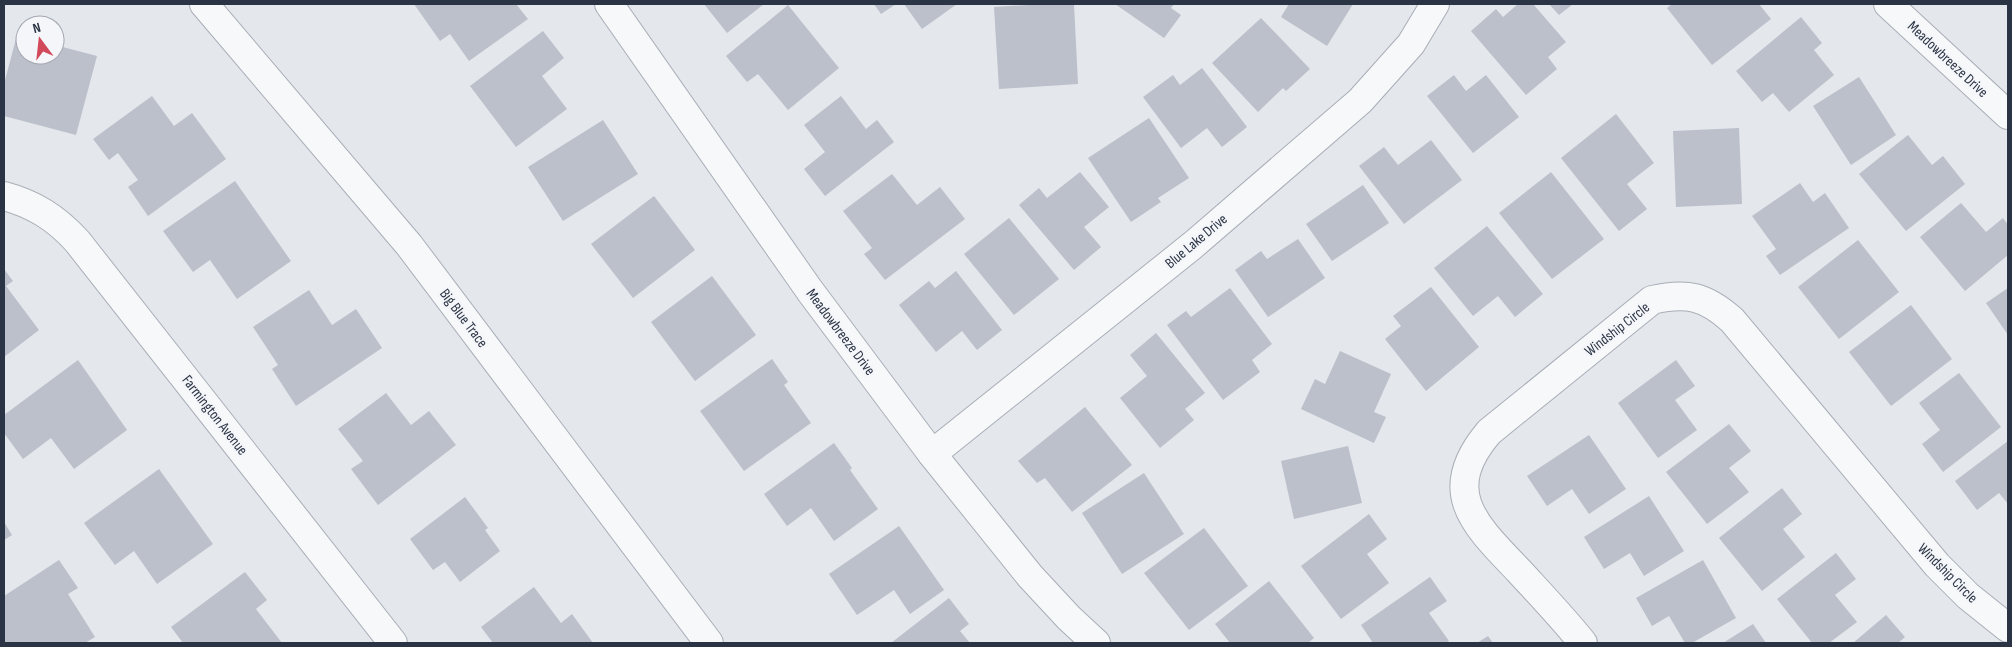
<svg xmlns="http://www.w3.org/2000/svg" width="2012" height="647" font-family="'Sofia Sans Condensed',sans-serif">
  <style>
    .building { fill: #bbc0ca }
    .lines { fill: none; stroke-linecap: round; stroke-linejoin: round }
    .minor-casing { stroke: #a9aeb7; stroke-width: 30 }
    .tertiary-casing { stroke: #a9aeb7; stroke-width: 30 }
    .minor { stroke: #f7f8fa; stroke-width: 28 }
    .tertiary { stroke: #f7f8fa; stroke-width: 28 }
    .labels { text-anchor: middle; stroke-width: 5; stroke-linejoin: round; paint-order: stroke }
    .street-label { font-size: 15px; fill: #2b3445; stroke: #f4f6f9 }
  </style>
  <rect width="100%" height="100%" fill="#e4e7ec"/>
  <g class="building">
    <path d="M414,4H516L528,19L469,61L450,34L440,41Z"/>
    <path d="M704,4H764L727,33Z"/>
    <path d="M874,4H896L881,14Z"/>
    <path d="M904,4H957L922,29Z"/>
    <path d="M1045,4H1074L1078,84L999,89L994,7Z"/>
    <path d="M1115,4H1174L1171,8L1181,15L1164,38Z"/>
    <path d="M1289,4H1353L1327,46L1281,17Z"/>
    <path d="M1518,4H1533L1566,42L1548,57L1557,69L1526,95L1471,31L1496,9L1503,17Z"/>
    <path d="M1549,4H1573L1559,15Z"/>
    <path d="M1672,4H1759L1771,19L1712,65L1667,8Z"/>
    <path d="M788,5L839,68L788,110L758,74L747,82L726,56Z"/>
    <path d="M1801,17L1822,43L1814,50L1834,75L1789,112L1773,93L1762,102L1736,71Z"/>
    <path d="M1261,18L1310,69L1286,91L1283,88L1258,112L1212,63Z"/>
    <path d="M543,31L564,58L542,76L567,109L516,147L470,86Z"/>
    <path d="M17,35L25,38V55H55V45L97,56L76,135L4,116V84Z"/>
    <path d="M1202,68L1247,127L1222,147L1207,128L1181,148L1143,97L1173,75L1180,85Z"/>
    <path d="M1454,75L1466,91L1486,75L1519,117L1473,153L1427,96Z"/>
    <path d="M1859,77L1896,135L1851,165L1813,106Z"/>
    <path d="M152,96L174,126L192,113L226,159L148,216L128,187L138,180L118,153L109,160L93,139Z"/>
    <path d="M841,96L866,129L877,120L894,142L825,196L804,169L825,152L804,125Z"/>
    <path d="M1616,114L1654,163L1627,184L1647,209L1619,231L1561,158Z"/>
    <path d="M1149,118L1189,178L1158,198L1161,202L1131,222L1088,158Z"/>
    <path d="M603,120L638,174L563,221L528,167Z"/>
    <path d="M1739,128L1742,204L1676,207L1673,131Z"/>
    <path d="M1908,135L1932,165L1943,156L1965,184L1906,231L1859,174Z"/>
    <path d="M1431,140L1462,180L1404,224L1359,166L1384,147L1398,165Z"/>
    <path d="M1080,172L1109,207L1084,227L1101,247L1074,270L1019,205L1039,188L1047,198Z"/>
    <path d="M1551,172L1604,239L1552,279L1499,213Z"/>
    <path d="M892,174L917,205L940,187L965,219L885,280L864,254L872,248L843,211Z"/>
    <path d="M235,181L291,261L237,299L210,260L193,272L163,231Z"/>
    <path d="M1800,183L1813,202L1825,193L1849,228L1780,275L1766,256L1776,249L1752,216Z"/>
    <path d="M1363,185L1389,223L1332,261L1306,224Z"/>
    <path d="M654,196L695,250L633,298L591,244Z"/>
    <path d="M1961,203L1986,232L2003,218L2008,225V255L1965,291L1920,237Z"/>
    <path d="M1009,218L1059,279L1014,315L964,254Z"/>
    <path d="M1487,226L1543,294L1515,317L1498,296L1473,316L1434,268Z"/>
    <path d="M1298,239L1325,278L1268,317L1235,270L1261,251L1267,259Z"/>
    <path d="M1858,240L1899,292L1839,339L1798,287Z"/>
    <path d="M4,269L13,281L6,286L39,330L4,357Z"/>
    <path d="M956,271L1002,330L977,350L962,331L936,352L899,305L929,281L935,288Z"/>
    <path d="M712,276L756,335L695,381L651,322Z"/>
    <path d="M1431,287L1479,347L1426,391L1385,339L1401,326L1393,316Z"/>
    <path d="M1230,288L1272,344L1252,360L1260,372L1223,400L1167,325L1186,311L1191,317Z"/>
    <path d="M2008,288V335L1986,303Z"/>
    <path d="M309,290L332,325L356,309L382,348L296,406L272,369L278,365L253,327Z"/>
    <path d="M1911,305L1952,359L1891,406L1849,352Z"/>
    <path d="M1156,333L1205,393L1185,409L1194,420L1160,448L1120,398L1147,376L1130,355Z"/>
    <path d="M1340,351L1391,374L1374,412L1386,417L1374,443L1301,409L1315,379L1325,384Z"/>
    <path d="M772,359L788,382L784,385L811,423L744,471L700,411Z"/>
    <path d="M78,360L127,430L74,469L51,438L23,459L4,433V415Z"/>
    <path d="M1676,360L1695,386L1675,400L1697,430L1658,458L1618,403Z"/>
    <path d="M1959,373L2001,427L1943,472L1922,444L1940,430L1919,403Z"/>
    <path d="M386,393L411,425L429,411L456,445L378,505L351,469L363,461L338,429Z"/>
    <path d="M1085,407L1132,465L1072,512L1045,478L1037,483L1018,461Z"/>
    <path d="M1729,424L1751,451L1729,468L1749,492L1707,524L1666,472Z"/>
    <path d="M1589,435L1626,489L1589,514L1572,489L1547,506L1527,476Z"/>
    <path d="M2008,441V504L1999,493L1977,510L1955,481Z"/>
    <path d="M834,443L852,468L850,470L878,509L834,541L811,508L787,526L764,494Z"/>
    <path d="M1348,446L1362,503L1294,519L1281,461Z"/>
    <path d="M159,469L213,544L157,584L134,551L115,565L84,523Z"/>
    <path d="M1144,473L1184,534L1122,574L1082,513Z"/>
    <path d="M1782,488L1802,514L1783,529L1805,557L1762,591L1719,538Z"/>
    <path d="M1649,496L1684,551L1644,576L1630,553L1604,569L1584,537Z"/>
    <path d="M465,497L488,528L485,530L500,551L460,582L445,562L433,570L410,539Z"/>
    <path d="M1369,514L1387,539L1367,554L1389,583L1341,619L1301,566Z"/>
    <path d="M4,522L12,535L4,540Z"/>
    <path d="M899,526L944,590L910,614L894,590L857,615L829,574Z"/>
    <path d="M1204,528L1248,586L1189,630L1144,573Z"/>
    <path d="M1836,553L1856,579L1835,595L1857,622L1829,643H1812L1777,599Z"/>
    <path d="M59,560L78,588L68,594L95,637L85,643H4V596Z"/>
    <path d="M1703,560L1736,618L1692,643H1685L1669,616L1652,626L1636,598Z"/>
    <path d="M245,572L267,600L256,609L282,643H183L171,627Z"/>
    <path d="M1430,577L1447,601L1429,613L1449,641L1446,643H1373L1361,625Z"/>
    <path d="M1269,581L1314,638L1308,643H1230L1215,624Z"/>
    <path d="M534,587L561,623L572,614L593,643H493L481,627Z"/>
    <path d="M949,598L969,624L960,631L970,643H891Z"/>
    <path d="M1886,615L1905,637L1898,643H1853Z"/>
    <path d="M1753,624L1766,643H1723Z"/>
    <path d="M1488,636L1493,643H1477Z"/>
  </g>
  <g class="lines">
    <g class="minor-casing">
      <g id="minor">
        <path d="M609,4L810,291L932,454L1030,576L1069,618L1096,643"/>
        <path d="M1888,4L2008,115"/>
        <path d="M4,196C34,204 56,218 77,241L393,643"/>
        <path d="M932,454L1193,245L1360,101L1411,44L1435,4"/>
        <path d="M1583,643C1563,618 1541,595 1519,571C1475,525 1438,492 1489,432L1652,300C1687,292 1705,296 1732,320L1937,565L1968,596L2008,628"/>
      </g>
    </g>
    <g class="tertiary-casing">
      <path id="tertiary" d="M204,4L409,245L709,643"/>
    </g>
    <use href="#minor" class="minor"/>
    <use href="#tertiary" class="tertiary"/>
  </g>
  <g class="labels">
    <g class="street-label">
      <text transform="translate(1948 59) rotate(43)" y="5">Meadowbreeze Drive</text>
      <text transform="translate(1196 241) rotate(-40)" y="5">Blue Lake Drive</text>
      <text transform="translate(464 318) rotate(53)" y="5">Big Blue Trace</text>
      <text transform="translate(1617 329) rotate(-38)" y="5">Windship Circle</text>
      <text transform="translate(841 332) rotate(53)" y="5">Meadowbreeze Drive</text>
      <text transform="translate(215 415) rotate(52)" y="5">Farmington Avenue</text>
      <text transform="translate(1948 573) rotate(45)" y="5">Windship Circle</text>
    </g>
  </g>
  <rect width="2012" height="647" fill="none" stroke="#2b3445" stroke-width="10"/>
  <g transform="translate(40 40) rotate(345)"><circle r="24" fill="#f4f6f9" stroke="#a4a8b1"/>
  <path d="M0-4L9 19L0 12L-9 19Z" fill="#d1495b"/>
  <text y="-8" font-size="14" font-weight="bold" text-anchor="middle" fill="#2b3445">N</text>
  </g>
</svg>
